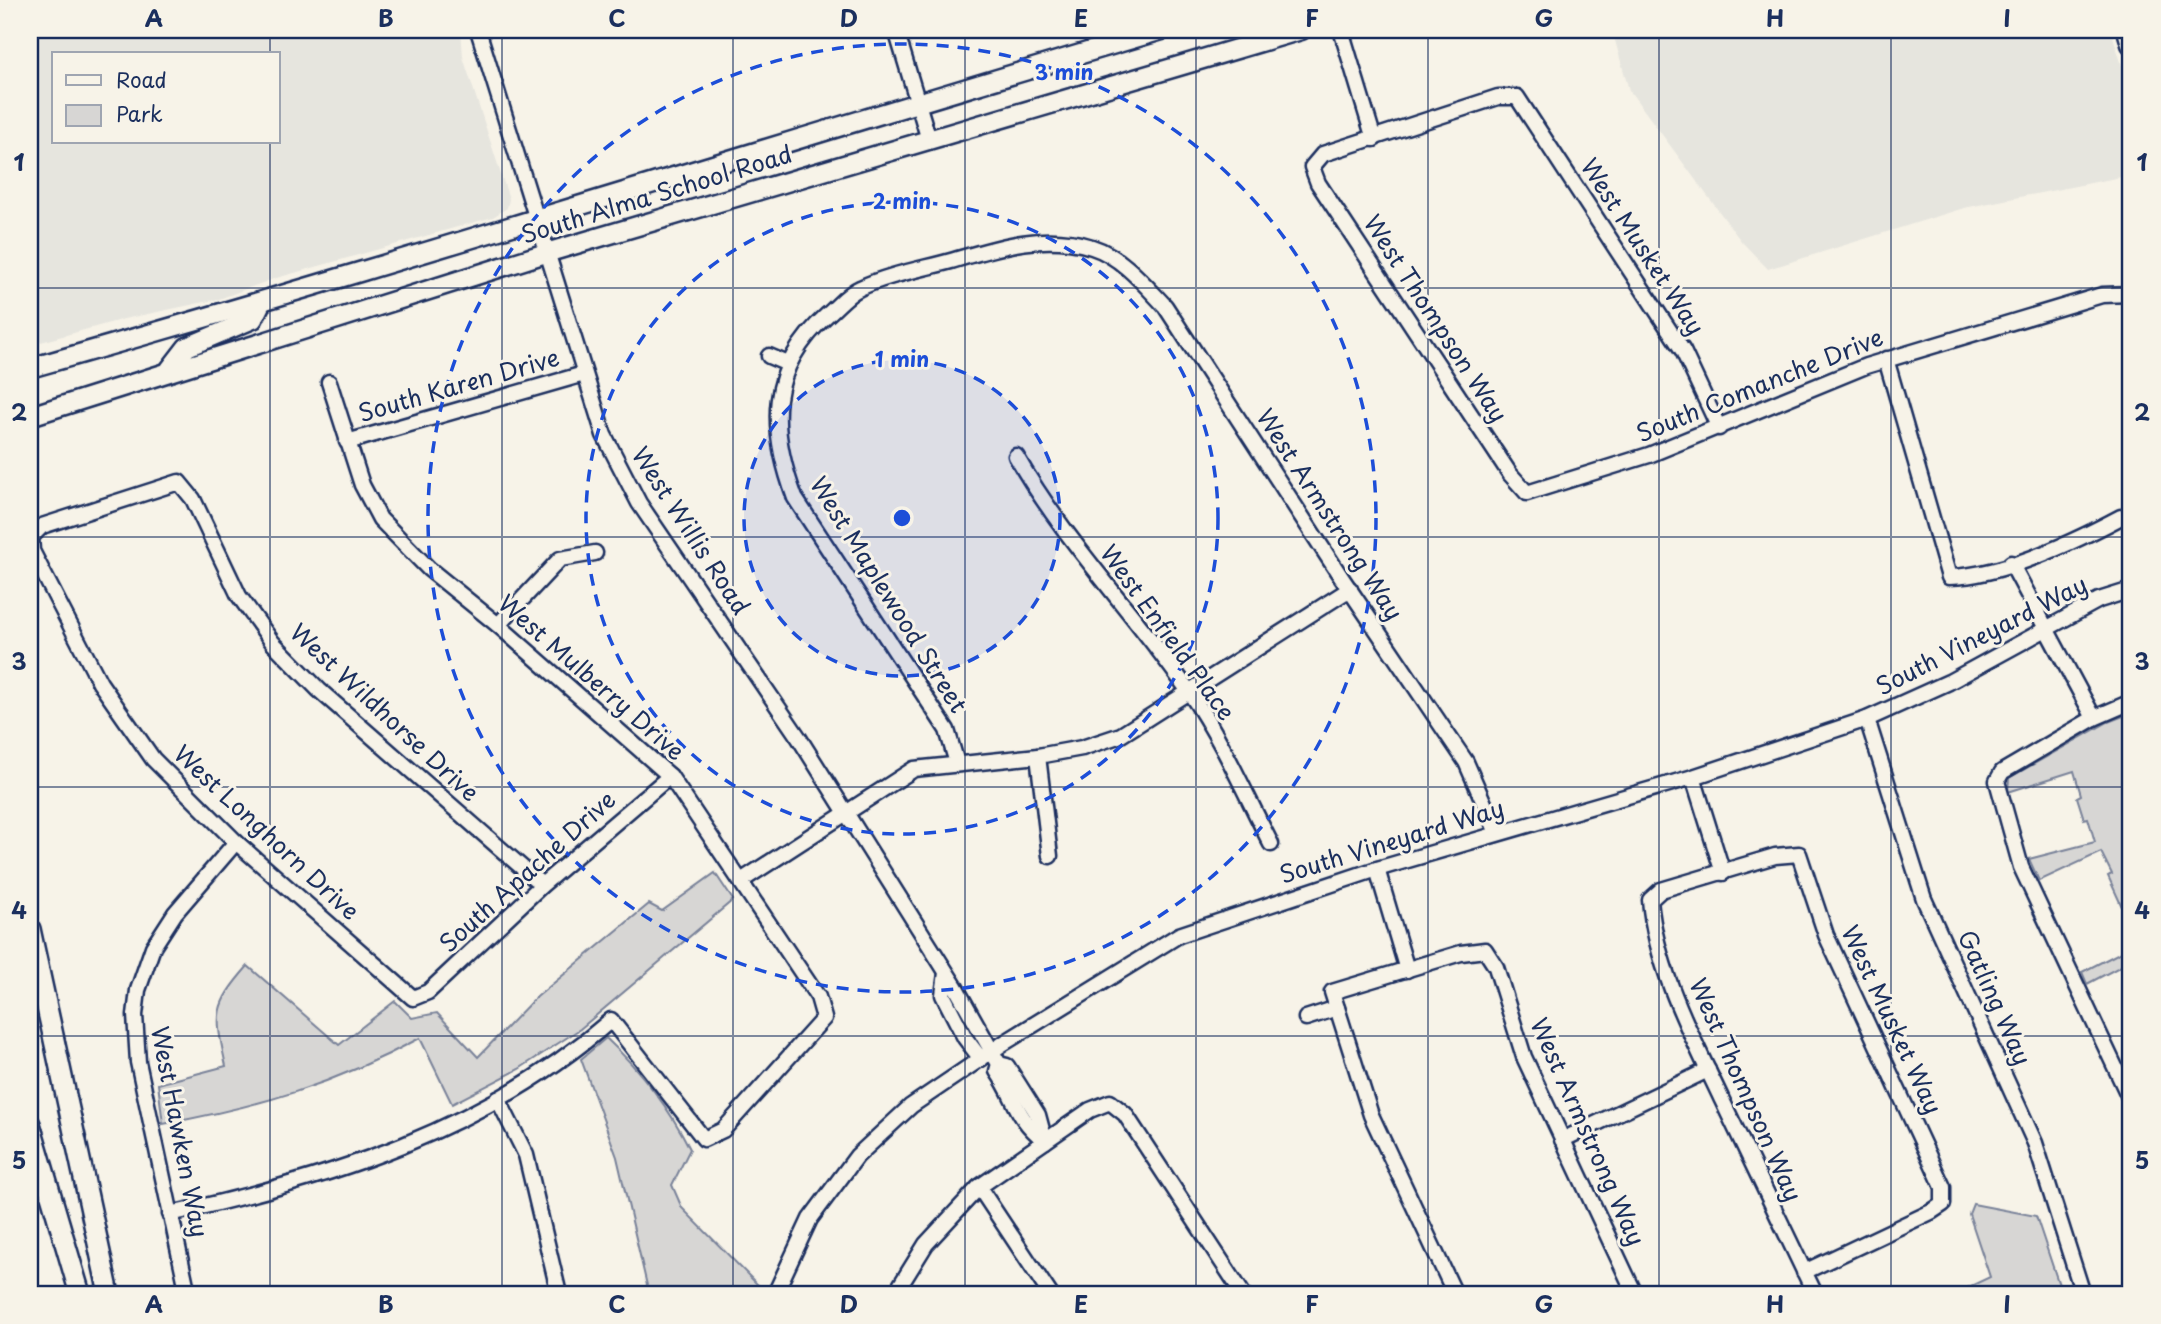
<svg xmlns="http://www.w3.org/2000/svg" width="2161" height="1324" font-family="'Playpen Sans',sans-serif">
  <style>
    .built { fill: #e6e5de; fill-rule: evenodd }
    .green { fill: #d7d6d4; stroke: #798299; stroke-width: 2 }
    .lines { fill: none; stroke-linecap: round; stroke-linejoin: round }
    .minor-casing { stroke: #1b2f5e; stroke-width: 19 }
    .major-casing { stroke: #1b2f5e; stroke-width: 23 }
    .highway-casing { stroke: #1b2f5e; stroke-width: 24 }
    .minor { stroke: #f7f3e8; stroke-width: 14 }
    .major { stroke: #f7f3e8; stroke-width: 18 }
    .highway { stroke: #f7f3e8; stroke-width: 19 }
    .grid { fill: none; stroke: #1b2f5e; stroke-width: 2; stroke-opacity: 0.55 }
    .ring { fill: none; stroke: #1d4ed8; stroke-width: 3.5; stroke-dasharray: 12 9 }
    .labels { text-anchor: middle; stroke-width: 6; stroke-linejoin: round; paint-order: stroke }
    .street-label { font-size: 24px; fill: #1b2f5e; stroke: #f7f3e8 }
    .centre { fill: #1d4ed8; stroke: #f7f3e8; stroke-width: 3.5 }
    .ring-label { font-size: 21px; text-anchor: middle; font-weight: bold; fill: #1d4ed8; stroke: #f7f3e8; stroke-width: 6; stroke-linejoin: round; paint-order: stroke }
    .neatline { fill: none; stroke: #1b2f5e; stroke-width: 2.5 }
    .grid-label { font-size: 23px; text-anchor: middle; font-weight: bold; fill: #1b2f5e }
  </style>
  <rect width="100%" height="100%" fill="#f7f3e8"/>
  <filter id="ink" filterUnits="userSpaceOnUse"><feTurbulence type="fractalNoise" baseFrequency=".0143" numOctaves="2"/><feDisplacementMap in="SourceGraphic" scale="14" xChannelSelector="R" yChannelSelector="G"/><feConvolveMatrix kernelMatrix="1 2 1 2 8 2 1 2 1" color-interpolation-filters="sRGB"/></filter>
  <g filter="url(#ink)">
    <g class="built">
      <path d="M30,30H461L463,57L509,199L507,208L493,217L273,279L219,299L124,319L30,345ZM54,54H278V142H54Z"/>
      <path d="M1612,30H2111L2131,95V175L1964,208L1768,269L1741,241L1629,90Z"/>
    </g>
    <g class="green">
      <path d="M2131,713V919L2128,920L2108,876L2112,874L2101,852L2039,881L2029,859L2095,842L2088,818L2084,819L2077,797L2081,795L2074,771L2008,792L2009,778L2108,722Z"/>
      <path d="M715,873L733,900L580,1029L519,1069L452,1104L420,1038C335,1084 258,1107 163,1124L158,1084L226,1066C215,1015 212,1007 248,966L339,1045L395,1001L412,1018L437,1013L478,1057L532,1001L649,904L662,911Z"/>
      <path d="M2131,947V961L2087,984L2082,972Z"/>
      <path d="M606,1038C640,1070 669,1107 690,1149L672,1185L682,1208L758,1285L756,1294H649L617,1157L581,1059Z"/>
      <path d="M1973,1204L2036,1216L2062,1294H1954L1990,1277L1969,1214Z"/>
    </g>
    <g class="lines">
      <g class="minor-casing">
        <g id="minor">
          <path d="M478,30L604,435L639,503L799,738L955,986L999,1064L997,1071C1017,1100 1014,1116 1045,1141"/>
          <path d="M896,30L929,140"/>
          <path d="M1341,30L1374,139"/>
          <path d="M769,356L788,364"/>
          <path d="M1886,359L1949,577C2003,576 2074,542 2121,517"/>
          <path d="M1719,428L1683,351L1517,97H1498L1323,154L1312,167L1318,183L1510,474L1527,493L1649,455L1866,366L2102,295L2131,294"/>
          <path d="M347,442L584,374"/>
          <path d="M1016,456C1065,542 1134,612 1190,693C1222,740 1245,793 1271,844"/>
          <path d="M2011,563L2094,718"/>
          <path d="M498,625L560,559L595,553"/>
          <path d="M2131,702L2094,718L2002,772L1997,781L2021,867L2131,1101"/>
          <path d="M1867,719L1924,899L2035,1143L2083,1294"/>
          <path d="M1038,756L1050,856"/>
          <path d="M957,763L947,730L795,498C769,428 767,369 827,315C837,307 848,293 860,288C887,275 922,269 951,261C998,247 1043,232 1092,247C1121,256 1145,285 1165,306L1341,577L1466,762L1497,833"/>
          <path d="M1693,777L1723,873"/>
          <path d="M1377,869L1407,970"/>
          <path d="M741,881L914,769L1038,756L1082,748L1121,735L1350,589"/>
          <path d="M542,885L319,690L273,643L239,596L193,499L179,482L42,526L31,537L32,551L100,683L153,759L236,842L413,998L428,992L542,885L670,776"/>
          <path d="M946,973L943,995L965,1038L981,1059"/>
          <path d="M1306,1018L1337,1008"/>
          <path d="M999,1064L1007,1066L1038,1115L1045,1141"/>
          <path d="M498,1099L526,1155L559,1294"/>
          <path d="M1562,1140L1708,1070"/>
          <path d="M979,1187L1050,1294"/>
          <path d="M170,1214C329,1179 485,1130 611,1020L704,1139L723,1130L824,1018L818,997L670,776L498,625L429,569L380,519L362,485L329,382"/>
          <path d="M1804,1272L1931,1212L1943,1204V1187L1826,935L1799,854L1775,856L1661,890L1650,900C1656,970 1693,1038 1722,1100C1753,1165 1784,1230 1815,1294"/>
          <path d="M188,1294L138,1062L135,1015L138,990L153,947L175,913L236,842"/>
          <path d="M775,1294L810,1219L857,1156L911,1106L1004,1043L1179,935L1377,869L1693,777L1867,719L1949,682L2099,600L2131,590"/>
          <path d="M895,1294L926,1244L979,1187L1090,1110L1110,1102L1125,1114L1243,1294"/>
          <path d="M1455,1294L1371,1115L1332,992L1461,953L1485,950L1496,967L1524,1057L1635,1294"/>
        </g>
      </g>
      <g class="major-casing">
        <g id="major">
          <path d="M2127,30L2131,44"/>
          <path d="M30,368C409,261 784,141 1162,30"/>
          <path d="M170,369L187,347L253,319L261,303"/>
          <path d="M30,416L546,253L1301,30"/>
        </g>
      </g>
      <g class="highway-casing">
        <g id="highway">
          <path d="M30,929L109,1294"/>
          <path d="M30,1124L80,1294"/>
        </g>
      </g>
      <use href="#minor" class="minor"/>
      <use href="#major" class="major"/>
      <use href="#highway" class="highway"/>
    </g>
  </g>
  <path class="grid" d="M270,30V54M502,30V1294M733,30V1294M965,30V1294M1196,30V1294M1428,30V1294M1659,30V1294M1891,30V1294M270,142V1294M30,288H2131M30,537H2131M30,787H2131M30,1036H2131"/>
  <circle cx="902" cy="518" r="158" fill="#1d4ed8" fill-opacity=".12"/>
  <g class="ring">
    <circle cx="902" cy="518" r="158"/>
    <circle cx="902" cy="518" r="316"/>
    <circle cx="902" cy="518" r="474"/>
  </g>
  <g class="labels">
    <g class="street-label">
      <text transform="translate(657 195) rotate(-17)" y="8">South Alma School Road</text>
      <text transform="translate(1642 247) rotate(57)" y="8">West Musket Way</text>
      <text transform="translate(1435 319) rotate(57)" y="8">West Thompson Way</text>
      <text transform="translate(459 386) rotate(-16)" y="8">South Karen Drive</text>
      <text transform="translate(1760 386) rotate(-22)" y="8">South Comanche Drive</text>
      <text transform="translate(1329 515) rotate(57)" y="8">West Armstrong Way</text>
      <text transform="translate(690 531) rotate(57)" y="8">West Willis Road</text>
      <text transform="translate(888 595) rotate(58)" y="8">West Maplewood Street</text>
      <text transform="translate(1167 633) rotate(54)" y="8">West Enfield Place</text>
      <text transform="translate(1982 636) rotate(-27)" y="8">South Vineyard Way</text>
      <text transform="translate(591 678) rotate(41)" y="8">West Mulberry Drive</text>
      <text transform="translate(384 713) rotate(43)" y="8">West Wildhorse Drive</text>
      <text transform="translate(266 833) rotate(43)" y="8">West Longhorn Drive</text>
      <text transform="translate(1392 842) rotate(-17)" y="8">South Vineyard Way</text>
      <text transform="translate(528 872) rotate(-42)" y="8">South Apache Drive</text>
      <text transform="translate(1994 998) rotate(66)" y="8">Gatling Way</text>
      <text transform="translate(1891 1020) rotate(65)" y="8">West Musket Way</text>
      <text transform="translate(1745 1090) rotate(66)" y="8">West Thompson Way</text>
      <text transform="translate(179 1132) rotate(79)" y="8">West Hawken Way</text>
      <text transform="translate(1587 1132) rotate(66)" y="8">West Armstrong Way</text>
    </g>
  </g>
  <circle cx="902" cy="518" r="10" class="centre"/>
  <g class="ring-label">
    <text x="1064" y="80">3 min</text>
    <text x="902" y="209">2 min</text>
    <text x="902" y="367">1 min</text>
  </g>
  <rect width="2161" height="1324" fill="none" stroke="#f7f3e8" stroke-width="77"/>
  <rect x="52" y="52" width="228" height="91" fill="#f7f3e8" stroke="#9fa5b1" stroke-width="2"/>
  <rect x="66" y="75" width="35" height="10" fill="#f7f3e8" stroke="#9fa5b1" stroke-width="2"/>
  <text x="116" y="88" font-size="21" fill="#1b2f5e">Road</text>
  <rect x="66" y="105" width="35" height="21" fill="#d7d6d4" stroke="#9fa5b1" stroke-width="2"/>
  <text x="116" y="122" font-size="21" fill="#1b2f5e">Park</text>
  <rect x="38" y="38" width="2084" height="1248" class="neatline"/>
  <g class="grid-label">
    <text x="154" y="27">A</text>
    <text x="386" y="27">B</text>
    <text x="617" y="27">C</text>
    <text x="849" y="27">D</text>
    <text x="1081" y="27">E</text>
    <text x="1312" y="27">F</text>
    <text x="1544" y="27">G</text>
    <text x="1775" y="27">H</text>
    <text x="2007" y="27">I</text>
    <text x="19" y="171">1</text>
    <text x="2142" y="171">1</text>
    <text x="19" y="421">2</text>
    <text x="2142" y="421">2</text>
    <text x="19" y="670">3</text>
    <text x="2142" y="670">3</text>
    <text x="19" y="919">4</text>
    <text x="2142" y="919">4</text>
    <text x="19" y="1169">5</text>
    <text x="2142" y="1169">5</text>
    <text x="154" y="1313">A</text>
    <text x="386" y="1313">B</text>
    <text x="617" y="1313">C</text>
    <text x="849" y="1313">D</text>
    <text x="1081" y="1313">E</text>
    <text x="1312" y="1313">F</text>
    <text x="1544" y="1313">G</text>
    <text x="1775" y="1313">H</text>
    <text x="2007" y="1313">I</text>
  </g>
</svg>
